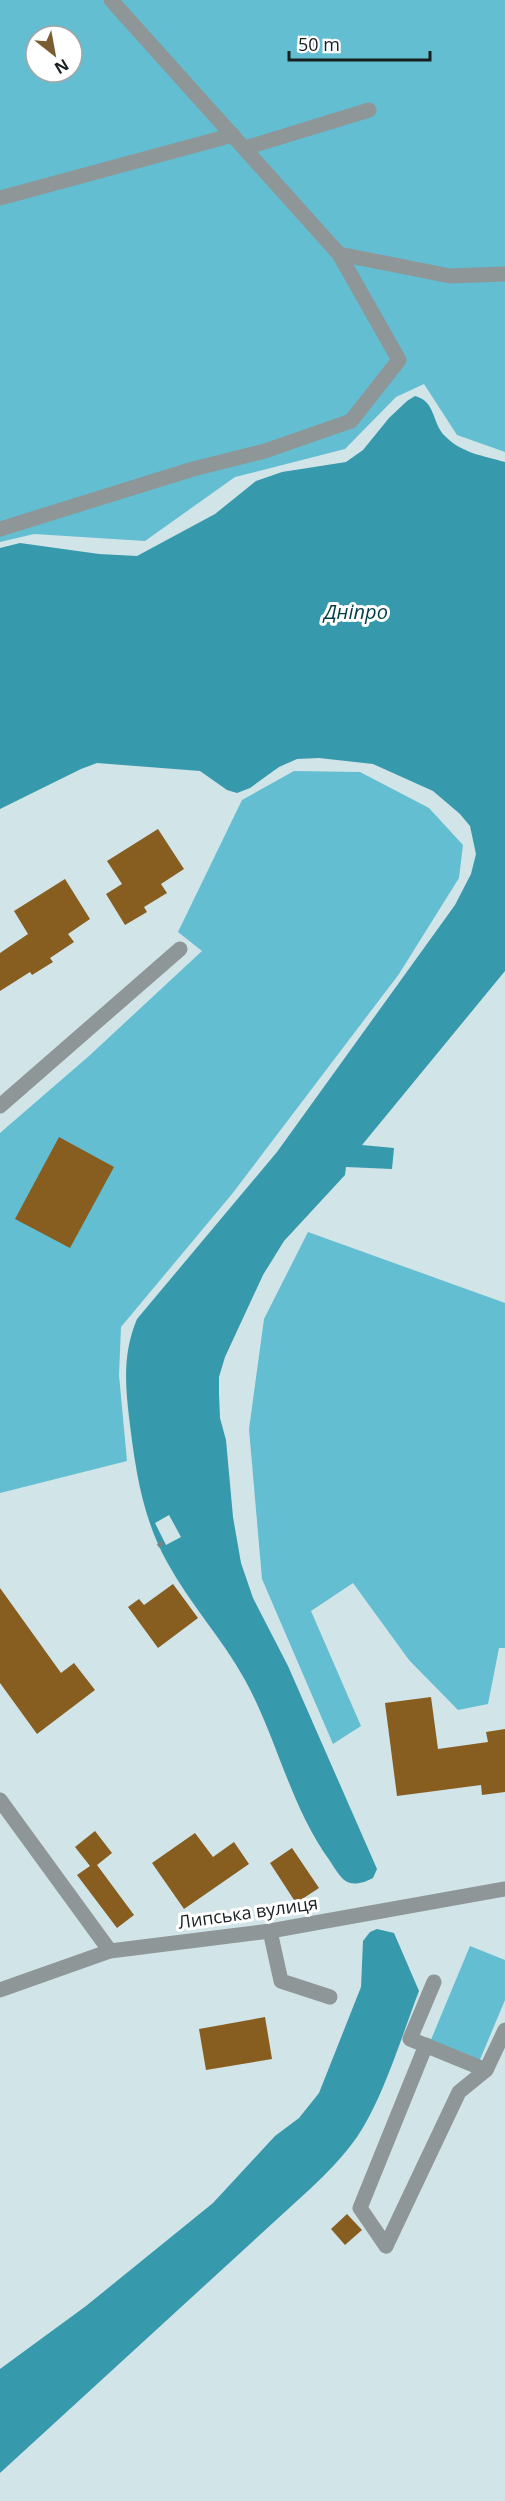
<svg xmlns="http://www.w3.org/2000/svg" width="505" height="2501" font-family="'Open Sans',sans-serif">
  <style>
    .green { fill: #64bed1; fill-rule: evenodd }
    .water { fill: #3799ac }
    .pier { fill: #d1e4e8 }
    .building { fill: #875e20 }
    .lines { fill: none; stroke-linecap: round; stroke-linejoin: round }
    .path { stroke: #778487; stroke-width: 4; stroke-dasharray: 6 3; stroke-linecap: butt }
    .minor { stroke: #8e9698; stroke-width: 15 }
    .labels { text-anchor: middle; stroke-width: 6; stroke-linejoin: round; paint-order: stroke }
    .street-label { font-size: 18px; fill: #181f21; stroke: #fff }
    .water-label { font-size: 20px; font-style: italic; fill: #003d48; stroke: #fff }
  </style>
  <rect width="100%" height="100%" fill="#d1e4e8"/>
  <g class="green">
    <path d="M0,0H505V452L457,435L424,384L396,397L345,449L235,477L145,541L34,534L0,542ZM36,36H72V72H36Z"/>
    <path d="M294,771L360,772L429,808L463,845L459,878L399,974L232,1194L121,1327L119,1375L127,1461L0,1493V1133L89,1056L202,951L178,932L242,800Z"/>
    <path d="M308,1232L505,1303V1648H499L488,1704L458,1710L409,1660L353,1583L311,1611L361,1726L333,1744L262,1579L249,1429L264,1319Z"/>
    <path d="M470,1946L505,1960V2000L479,2062L430,2042Z"/>
  </g>
  <g class="water">
    <path d="M415,396C436,401 432,424 445,436C461,453 484,456 505,462V971L362,1145L394,1148L392,1169L346,1167L345,1175L284,1241L263,1275L225,1357L219,1377V1394L220,1418L226,1440L233,1517L241,1563L253,1598L288,1666L377,1869L373,1878C364,1883 351,1887 343,1879C338,1874 334,1867 330,1861C290,1806 277,1738 245,1680C222,1638 189,1603 167,1562C142,1517 135,1467 129,1417C125,1383 123,1352 137,1319L277,1152L455,905L471,874L476,854L470,826L460,814L433,791L373,764L319,758L297,759L279,767L250,788L237,793L227,790L200,771L97,763L81,769L0,809V548L20,543L99,554L137,556L215,514L256,481L282,472L346,462L363,450L389,418L407,401Z"/>
    <path d="M377,1929L394,1933L419,1991C402,2035 383,2099 357,2137C343,2157 327,2173 310,2189L0,2473V2369L86,2306L213,2203L275,2136L299,2118L319,2093L361,1987L363,1941L370,1932Z"/>
  </g>
  <path class="pier" d="M169,1515L181,1537L166,1545L155,1523Z"/>
  <g class="building">
    <path d="M158,829L184,869L161,884L167,893L144,907L147,912L125,925L106,894L122,884L107,861Z"/>
    <path d="M65,879L90,919L68,934L74,942L50,958L53,962L32,975L30,972L0,991V953L28,934L14,911Z"/>
    <path d="M59,1137L114,1167L70,1248L15,1219Z"/>
    <path d="M173,1584L198,1618L158,1648L128,1607L139,1599L144,1605Z"/>
    <path d="M0,1588L61,1673L74,1663L95,1690L37,1734L0,1683Z"/>
    <path d="M431,1697L438,1749L488,1742L486,1732L505,1729V1792L482,1795L481,1785L397,1796L385,1703Z"/>
    <path d="M95,1831L112,1853L97,1865L134,1915L117,1928L77,1875L90,1866L75,1847Z"/>
    <path d="M195,1833L213,1857L234,1842L249,1864L184,1909L152,1863Z"/>
    <path d="M292,1848L319,1888L296,1903L270,1863Z"/>
    <path d="M265,2017L272,2059L206,2070L199,2029Z"/>
    <path d="M347,2214L362,2230L345,2245L331,2229Z"/>
  </g>
  <g class="lines">
    <path class="path" d="M158,1546L165,1541"/>
    <g class="minor">
      <path d="M245,148L369,110"/>
      <path d="M0,198L233,135"/>
      <path d="M339,254L450,276L505,274"/>
      <path d="M0,529L193,469L265,451L351,421L399,360L339,254L111,0"/>
      <path d="M0,1106L180,949"/>
      <path d="M0,1800L110,1951"/>
      <path d="M270,1931L281,1981L330,1997"/>
      <path d="M434,1982L410,2039L486,2070"/>
      <path d="M0,1990L110,1951L270,1931L505,1889"/>
      <path d="M386,2246L459,2092L486,2070L505,2030"/>
      <path d="M386,2246L360,2208L426,2045"/>
    </g>
  </g>
  <g class="labels">
    <g class="street-label">
      <text transform="translate(248 1913) rotate(-8)" y="6">Липська вулиця</text>
    </g>
    <g class="water-label">
      <text x="356" y="619">Дніпро</text>
    </g>
  </g>
  <g transform="translate(54 54) rotate(149)"><circle r="28" fill="#ffffff" stroke="#a3a5a6" stroke-width="1.5"/>
  <path d="M0-4.5L10 22L0 15L-10 22Z" fill="#7c5d32"/>
  <text y="-9" font-size="16" font-weight="bold" text-anchor="middle" fill="#181f21">N</text>
  </g>
  <path d="M289 51v9h141v-9" fill="none" stroke="#181f21" stroke-width="3"/>
  <text x="298" y="51" font-size="18" fill="#181f21" stroke="#ffffff" stroke-width="4.5" paint-order="stroke">50 m</text>
</svg>
